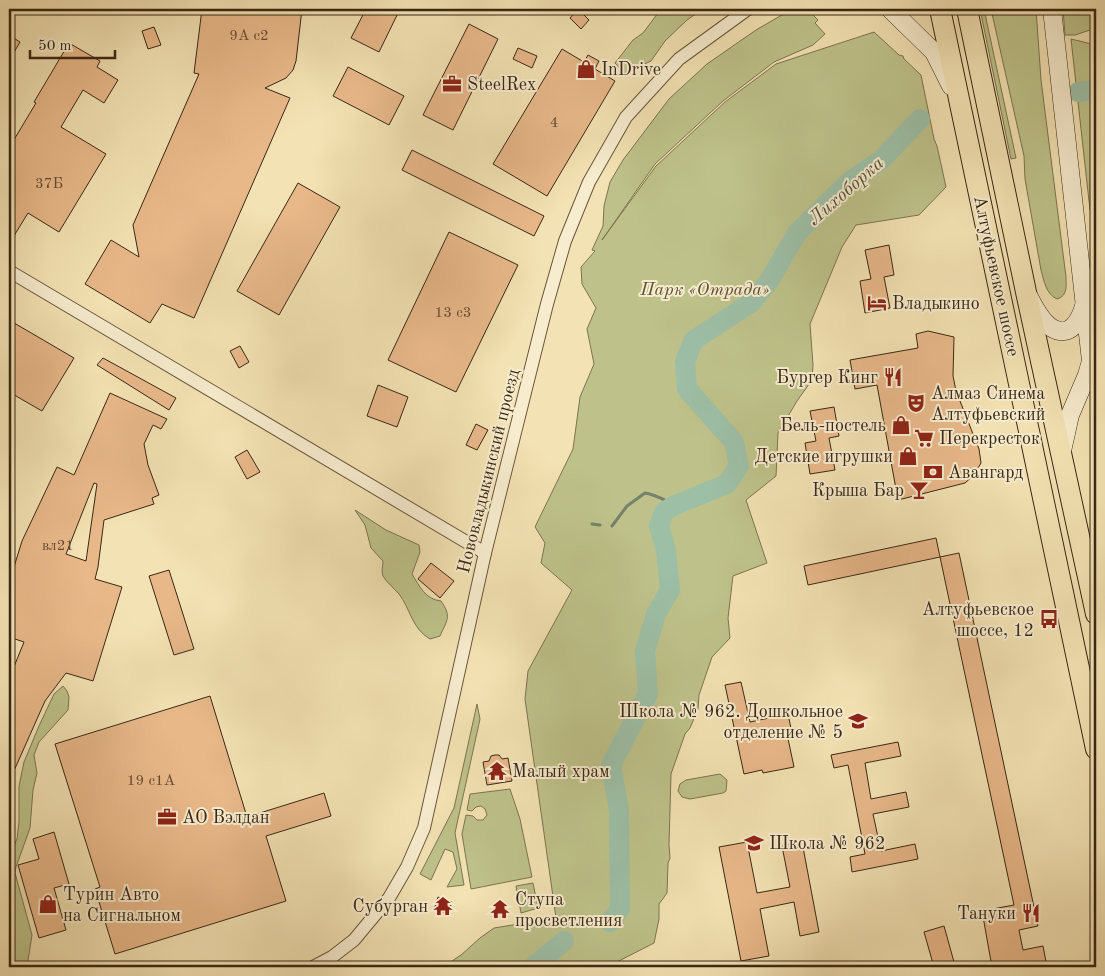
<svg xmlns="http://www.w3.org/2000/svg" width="1105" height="976" font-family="'Old Standard TT',serif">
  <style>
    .green { fill: #bec28a; stroke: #7c7450 }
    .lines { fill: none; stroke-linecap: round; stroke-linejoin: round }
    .stream { stroke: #75826c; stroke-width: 3 }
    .river { stroke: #9dbfa6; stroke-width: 20 }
    .building { fill: #e8b889; stroke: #392716; fill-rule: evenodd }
    .minor-casing { stroke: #68563d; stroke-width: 14 }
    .secondary-casing { stroke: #392716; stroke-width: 19 }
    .primary-casing { stroke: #392716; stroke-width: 22 }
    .minor { stroke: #f7ecce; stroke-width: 12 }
    .secondary { stroke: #f7ecce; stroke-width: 18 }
    .primary { stroke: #f3e2b3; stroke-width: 20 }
    .labels { text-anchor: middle; stroke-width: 4; stroke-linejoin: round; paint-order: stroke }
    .number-label { font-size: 15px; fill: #654b33 }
    .poi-label { font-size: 18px; fill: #392716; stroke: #f7ecce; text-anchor: start }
    .street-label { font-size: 18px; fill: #392716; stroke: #f7ecce }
    .park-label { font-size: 18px; font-style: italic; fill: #5a4e33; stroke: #f7ecce }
    .water-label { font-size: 19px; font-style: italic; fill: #524d3a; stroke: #f7ecce }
  </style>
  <rect width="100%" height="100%" fill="#f3e2b3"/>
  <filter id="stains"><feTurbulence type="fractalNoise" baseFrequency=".004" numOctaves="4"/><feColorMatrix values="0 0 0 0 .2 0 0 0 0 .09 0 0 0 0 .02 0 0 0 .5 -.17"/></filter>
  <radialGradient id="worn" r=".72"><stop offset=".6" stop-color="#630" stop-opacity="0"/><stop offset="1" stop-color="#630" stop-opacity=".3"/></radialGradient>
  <g class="green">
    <path d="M661,9H703L687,20L665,41L651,61L624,73L615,63L633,40L643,33Z"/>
    <path d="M792,9H807L818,20L815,23L825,34L813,45L774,62L723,101L655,164L602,240L656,166L725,102L776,64L874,32L899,55L903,56L904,59L921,75L934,139L937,146L946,187L919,215L856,225L842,247L810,324L813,365L812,380L797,401L778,433L776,476L746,500L767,563L733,576L728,618L730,638L712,657L699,695L698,709L690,728L685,734L671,774L669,845L670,858L668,863L667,893L659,904V919L654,943L607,967H443L461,955L480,938L494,928L556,918L525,699L528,671L572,590L541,563L545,543L535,527L573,449L580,397L594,364L587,329L596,308L582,284L581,267L595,251L592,250L603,226L604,206L610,182L623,160L669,99L707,64L756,30Z"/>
    <path d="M980,9H984L1016,158L1011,159Z"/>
    <path d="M991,9H1036L1041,80L1066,277C1066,285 1068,296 1057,299C1046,294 1044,281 1041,270L1025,179L1024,156Z"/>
    <path d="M1063,9H1092L1093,29L1075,35H1065Z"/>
    <path d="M1071,39L1096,45V210H1090Z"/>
    <path d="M355,510L386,530L419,545L420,552L412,574C420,587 425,599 441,601C452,617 447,620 440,636L430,639C412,629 410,608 399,594C394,588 387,583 383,576C381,571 383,566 383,561L371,548L365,525Z"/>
    <path d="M63,686L67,691L69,697L68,710L39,742L34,755L37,773L33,790L30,828L16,867L15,873L32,935L27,967H9V940L13,927L9,910V857L17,839L19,822V786L24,762L39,726L54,694Z"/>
    <path d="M477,704L480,719L455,833L464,885L447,887L457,869L453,852L445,849L431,880L420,874L454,808Z"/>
    <path d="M720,774L727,780L726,791L723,793L690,799L682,797L678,791L680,784L686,780Z"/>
    <path d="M510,789L520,819L532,877L471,889L462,834L466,815L473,816L477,820H483L487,815L485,809L481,806L476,807L472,811L467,810L470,794Z"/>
    <path d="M533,883L538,908L521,913L516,886Z"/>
  </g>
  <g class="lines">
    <g class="stream">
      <path d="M592,524L600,525"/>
      <path d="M612,526L627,506L645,493C657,495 664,500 675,505"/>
    </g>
    <g class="river">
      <path d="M1078,92L1096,90"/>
      <path d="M610,922L620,909L619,810L611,765L648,694L645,651L656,614L670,590L666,550L659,526L664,512L675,505L727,484L739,466L734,442L687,389L685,361L694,340L752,302L769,281L797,233L850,181L881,160L920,119"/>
      <path d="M533,967L564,941"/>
    </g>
  </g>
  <g class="building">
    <path d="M202,9H302L296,61L293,70L286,78L265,88L290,98L194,318L162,304L150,323L85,284L111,240L139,257L133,225L199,74L194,73Z"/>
    <path d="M366,9H400L379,52L351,38Z"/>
    <path d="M578,9L589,20L581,29L570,18Z"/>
    <path d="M469,24L498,39L453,130L423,115Z"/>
    <path d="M154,27L161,45L148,49L142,31Z"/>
    <path d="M9,35L20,42L9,61Z"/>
    <path d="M69,43L100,61L97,67L118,80L104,103L83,90L61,127L106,154L59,232L28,213L9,244V148L36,103L34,102Z"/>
    <path d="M518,48L537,56L532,68L513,59Z"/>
    <path d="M562,49L584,62L588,55L599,61L595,69L615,81L547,196L493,164Z"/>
    <path d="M348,67L404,96L389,125L333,96Z"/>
    <path d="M412,150L544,216L534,236L402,170Z"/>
    <path d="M298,183L340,207L279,315L237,291Z"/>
    <path d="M449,232L518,265L456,392L388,360Z"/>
    <path d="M889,245L894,275L884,277L890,308L865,313L860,281L871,279L865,250Z"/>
    <path d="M9,320L74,358L42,411L9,392Z"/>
    <path d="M928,331L954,337L953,376L956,391L979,449L981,463L974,475L965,483L898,500L877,385L855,389L850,360L918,348L916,334Z"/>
    <path d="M240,346L249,362L239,368L230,351Z"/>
    <path d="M103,358L176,398L169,410L97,365Z"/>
    <path d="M378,385L408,397L397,427L367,416Z"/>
    <path d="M110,393L167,419L161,429L153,425L144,444L148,465L159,495L152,498L154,504L104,520L98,567L95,579L122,587L93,681L66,673L45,701L9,782V679L24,642L9,637V583L22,541L57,467L74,475ZM94,483L97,484L86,561L66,554Z"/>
    <path d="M834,407L839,436L829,438L835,470L810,474L805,443L816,441L810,411Z"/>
    <path d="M476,424L488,430L477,450L466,445Z"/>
    <path d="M247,450L260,472L247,479L235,457Z"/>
    <path d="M936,538L940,557L808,585L804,566Z"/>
    <path d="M959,553L1038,926L1019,930L1023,950L1043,946L1047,967H992L982,911L1014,905L940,557Z"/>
    <path d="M431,563L454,581L440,598L418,579Z"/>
    <path d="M169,570L194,649L174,655L149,576Z"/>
    <path d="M741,682L750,722L788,714L792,733L787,734L794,767L763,773L762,770L744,774L725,685Z"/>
    <path d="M210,696L247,817L324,793L331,816L266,836L286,901L115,954L95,889L100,887L55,744Z"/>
    <path d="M898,742L901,756L865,763L871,799L906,792L909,807L873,814L881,851L915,844L918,859L852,872L850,857L865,854L848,765L834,768L831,755Z"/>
    <path d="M495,755H499L502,759L508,758L512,781L487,785L483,762L489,761L491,756Z"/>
    <path d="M54,832L69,884L54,888L66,930L39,938L18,865L39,859L33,839Z"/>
    <path d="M747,842L757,893L790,887L782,846L802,842L819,932L800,936L794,902L760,909L769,956L741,961L719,847Z"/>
    <path d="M438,897L452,902L448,914L434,910Z"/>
    <path d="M944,926L954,962L934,967L924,932Z"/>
  </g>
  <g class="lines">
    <g class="minor-casing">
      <g id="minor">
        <path d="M9,271L485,553"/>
        <path d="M313,967L332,957L354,940L389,898L407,867L424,828L485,553L547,304L565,241L589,182L626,117L679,59L748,9"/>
      </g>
    </g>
    <g class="secondary-casing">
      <g id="secondary">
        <path d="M890,9L934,52L951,86"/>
        <path d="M1052,9L1091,361L1087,375L1070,415L1062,451"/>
        <path d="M1029,297C1034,307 1042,322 1052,328C1070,339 1080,320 1084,306"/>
      </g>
    </g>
    <g class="primary-casing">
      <g id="primary">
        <path d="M940,9L1096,749"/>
        <path d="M967,9L1026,292L1096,614"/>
      </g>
    </g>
    <use href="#minor" class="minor"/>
    <use href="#secondary" class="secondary"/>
    <use href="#primary" class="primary"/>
  </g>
  <defs>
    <g id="shop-bare" transform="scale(1.5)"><path d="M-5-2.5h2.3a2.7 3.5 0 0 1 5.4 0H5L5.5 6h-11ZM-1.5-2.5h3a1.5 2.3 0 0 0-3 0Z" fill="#8f2418" stroke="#f7ecce" stroke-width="2.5" paint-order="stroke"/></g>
    <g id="office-bare" transform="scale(1.5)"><path d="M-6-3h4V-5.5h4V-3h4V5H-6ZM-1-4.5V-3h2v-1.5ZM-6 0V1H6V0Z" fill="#8f2418" stroke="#f7ecce" stroke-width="2.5" paint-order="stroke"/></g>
    <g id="hotel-bare" transform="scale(1.5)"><path d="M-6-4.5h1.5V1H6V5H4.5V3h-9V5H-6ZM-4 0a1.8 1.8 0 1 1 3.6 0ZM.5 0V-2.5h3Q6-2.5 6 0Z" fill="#8f2418" stroke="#f7ecce" stroke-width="2.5" paint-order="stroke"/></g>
    <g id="restaurant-bare" transform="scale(1.5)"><path d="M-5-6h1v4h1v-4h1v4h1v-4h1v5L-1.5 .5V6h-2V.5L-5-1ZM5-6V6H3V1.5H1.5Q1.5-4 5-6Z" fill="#8f2418" stroke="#f7ecce" stroke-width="2.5" paint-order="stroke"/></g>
    <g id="theatre-bare" transform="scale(1.5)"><path d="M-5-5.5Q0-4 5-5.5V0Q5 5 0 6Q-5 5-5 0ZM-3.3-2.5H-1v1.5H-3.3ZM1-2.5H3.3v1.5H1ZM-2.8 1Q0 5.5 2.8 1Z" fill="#8f2418" stroke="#f7ecce" stroke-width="2.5" paint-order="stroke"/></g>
    <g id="supermarket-bare" transform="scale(1.5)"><path d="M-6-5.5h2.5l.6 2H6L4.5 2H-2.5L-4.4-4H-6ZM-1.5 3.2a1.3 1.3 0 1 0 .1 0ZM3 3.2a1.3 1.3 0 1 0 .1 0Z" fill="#8f2418" stroke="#f7ecce" stroke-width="2.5" paint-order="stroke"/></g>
    <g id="bank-bare" transform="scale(1.5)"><path d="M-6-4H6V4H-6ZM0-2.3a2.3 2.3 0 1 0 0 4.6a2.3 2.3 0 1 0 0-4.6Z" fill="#8f2418" stroke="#f7ecce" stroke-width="2.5" paint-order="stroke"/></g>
    <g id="bar-bare" transform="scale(1.5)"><path d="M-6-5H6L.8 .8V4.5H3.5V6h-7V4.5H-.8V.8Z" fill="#8f2418" stroke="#f7ecce" stroke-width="2.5" paint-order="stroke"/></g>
    <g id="bus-bare" transform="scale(1.5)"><path d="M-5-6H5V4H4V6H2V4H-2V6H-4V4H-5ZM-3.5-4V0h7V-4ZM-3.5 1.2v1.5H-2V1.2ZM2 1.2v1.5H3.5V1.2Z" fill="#8f2418" stroke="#f7ecce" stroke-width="2.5" paint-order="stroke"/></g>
    <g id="school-bare" transform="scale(1.5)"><path d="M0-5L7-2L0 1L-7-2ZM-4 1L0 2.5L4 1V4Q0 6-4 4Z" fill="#8f2418" stroke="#f7ecce" stroke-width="2.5" paint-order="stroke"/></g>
    <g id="temple-bare" transform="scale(1.5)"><path d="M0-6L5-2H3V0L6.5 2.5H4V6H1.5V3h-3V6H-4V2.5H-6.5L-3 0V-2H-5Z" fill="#8f2418" stroke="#f7ecce" stroke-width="2.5" paint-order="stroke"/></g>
  </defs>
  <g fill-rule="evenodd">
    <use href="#shop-bare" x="586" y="69"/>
    <use href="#office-bare" x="452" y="84"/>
    <use href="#hotel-bare" x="877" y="303"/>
    <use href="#restaurant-bare" x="893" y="377"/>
    <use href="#theatre-bare" x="916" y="403"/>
    <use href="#shop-bare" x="901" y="425"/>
    <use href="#supermarket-bare" x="924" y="438"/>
    <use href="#shop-bare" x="908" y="456"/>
    <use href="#bank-bare" x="933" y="472"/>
    <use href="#bar-bare" x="919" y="490"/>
    <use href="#bus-bare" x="1049" y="619"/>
    <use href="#school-bare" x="858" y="721"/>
    <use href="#temple-bare" x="497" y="771"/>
    <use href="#office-bare" x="167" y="817"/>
    <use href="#school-bare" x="754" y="843"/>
    <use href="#shop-bare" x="48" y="904"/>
    <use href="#temple-bare" x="443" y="906"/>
    <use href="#temple-bare" x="500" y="909"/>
    <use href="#restaurant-bare" x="1031" y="913"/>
  </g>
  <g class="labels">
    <g class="number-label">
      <text x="249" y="40">9А с2</text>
      <text x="554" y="127">4</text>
      <text x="49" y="188">37Б</text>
      <text x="453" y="317">13 с3</text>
      <text x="58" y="550">вл21</text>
      <text x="151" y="785">19 с1А</text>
    </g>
    <g class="poi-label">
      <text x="601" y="75">InDrive</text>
      <text x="467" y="90">SteelRex</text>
      <text x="892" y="309">Владыкино</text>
      <text x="878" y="383" text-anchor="end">Бургер Кинг</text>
      <text x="931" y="399">Алмаз Синема<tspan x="931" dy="21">Алтуфьевский</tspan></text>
      <text x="886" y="431" text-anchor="end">Бель-постель</text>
      <text x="939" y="444">Перекресток</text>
      <text x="893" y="462" text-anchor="end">Детские игрушки</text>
      <text x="948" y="478">Авангард</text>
      <text x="904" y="496" text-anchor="end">Крыша Бар</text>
      <text x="1034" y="615" text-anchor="end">Алтуфьевское<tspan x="1034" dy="21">шоссе, 12</tspan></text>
      <text x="843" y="717" text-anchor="end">Школа № 962. Дошкольное<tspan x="843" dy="21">отделение № 5</tspan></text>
      <text x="512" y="777">Малый храм</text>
      <text x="182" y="823">АО Вэлдан</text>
      <text x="769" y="849">Школа № 962</text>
      <text x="63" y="900">Турин Авто<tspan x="63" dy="21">на Сигнальном</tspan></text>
      <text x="515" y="905">Ступа<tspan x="515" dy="21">просветления</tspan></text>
      <text x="428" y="912" text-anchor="end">Субурган</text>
      <text x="1016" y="919" text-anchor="end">Тануки</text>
    </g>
    <g class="street-label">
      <text transform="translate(997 276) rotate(78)" y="6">Алтуфьевское шоссе</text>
      <text transform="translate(488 471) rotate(-76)" y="6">Нововладыкинский проезд</text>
    </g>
    <g class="park-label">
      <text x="705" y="295">Парк «Отрада»</text>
    </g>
    <g class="water-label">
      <text transform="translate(845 190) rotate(-41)" y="7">Лихоборка</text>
    </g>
  </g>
  <rect width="1105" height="976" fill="none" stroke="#f3e2b3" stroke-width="30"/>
  <rect x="10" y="10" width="1085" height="956" fill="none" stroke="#392716" stroke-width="2.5"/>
  <rect x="15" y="15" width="1075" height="946" fill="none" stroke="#392716"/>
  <path d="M30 50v8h85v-8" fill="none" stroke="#392716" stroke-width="2.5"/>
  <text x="38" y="50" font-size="15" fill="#392716" stroke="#f7ecce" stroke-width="4" paint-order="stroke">50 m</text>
  <rect width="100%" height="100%" filter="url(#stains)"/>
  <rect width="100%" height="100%" fill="url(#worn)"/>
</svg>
